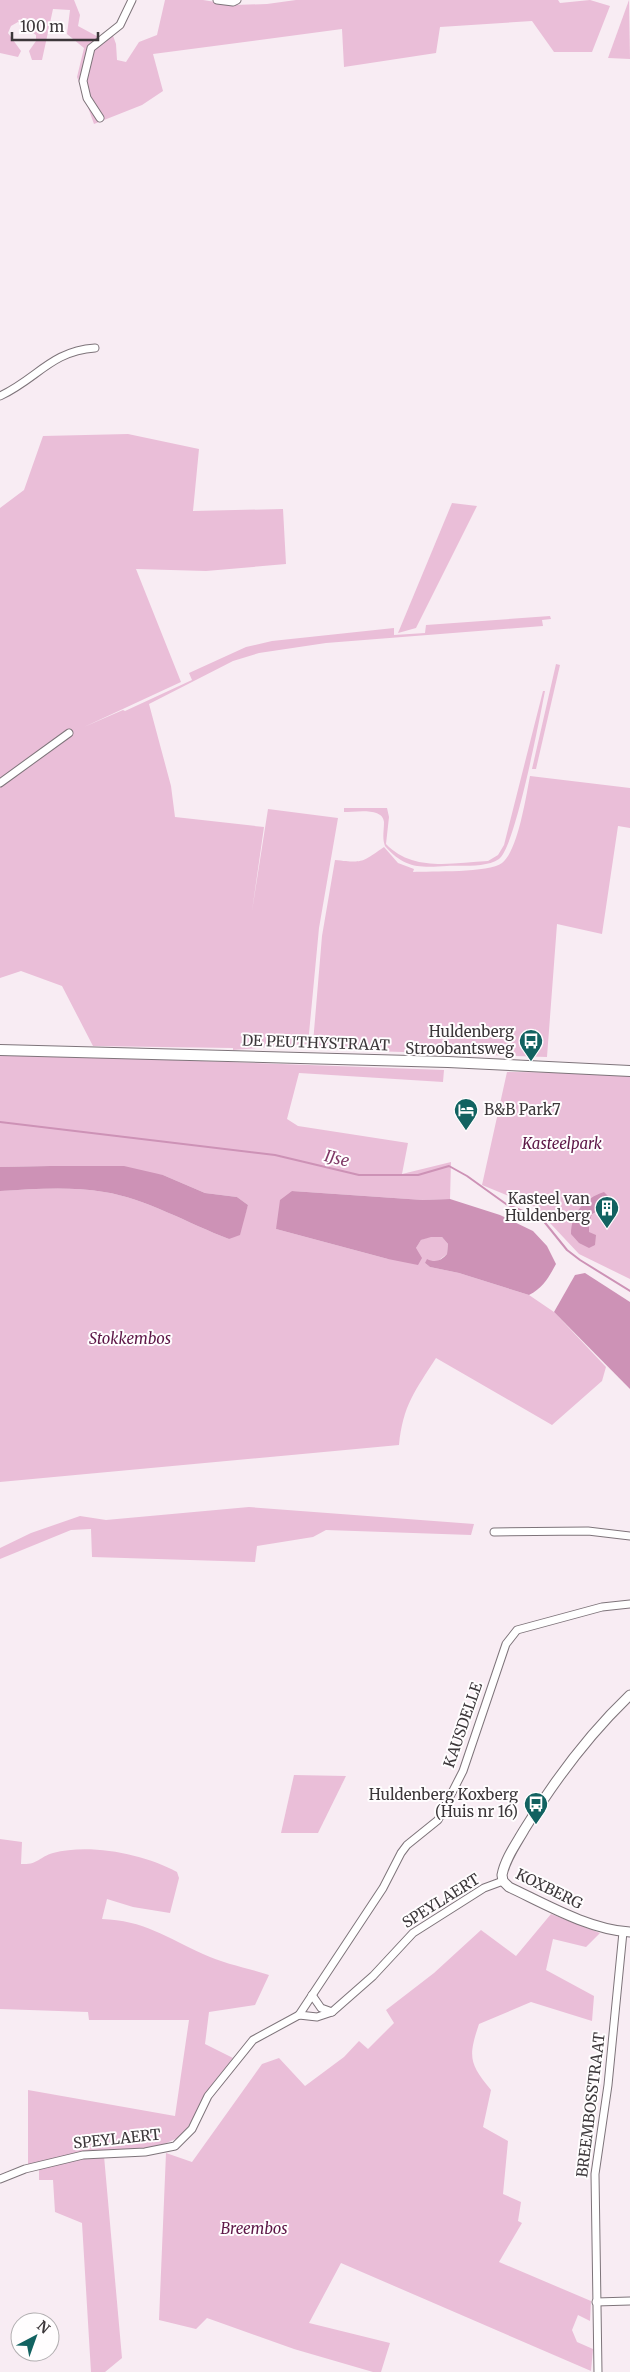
<svg xmlns="http://www.w3.org/2000/svg" width="630" height="2372" font-family="Merriweather,serif">
  <style>
    .green { fill: #eabed8 }
    .water { fill: #cd92b6 }
    .lines { fill: none; stroke-linecap: round; stroke-linejoin: round }
    .stream { stroke: #cd92b6; stroke-width: 2 }
    .minor-casing { stroke: #7e747a; stroke-width: 9 }
    .tertiary-casing { stroke: #7e747a; stroke-width: 11 }
    .secondary-casing { stroke: #7e747a; stroke-width: 12 }
    .minor { stroke: #fff; stroke-width: 7 }
    .tertiary { stroke: #fff; stroke-width: 9 }
    .secondary { stroke: #fff; stroke-width: 10 }
    .labels { text-anchor: middle; stroke-width: 4; stroke-linejoin: round; paint-order: stroke }
    .poi-label { font-size: 15px; fill: #3c373a; stroke: #fffdfe; text-anchor: end }
    .street-label { font-size: 15px; fill: #3c373a; stroke: #fffdfe }
    .park-label { font-size: 15px; font-style: italic; fill: #5d1747; stroke: #fffdfe }
    .water-label { font-size: 16px; font-style: italic; fill: #7f3866; stroke: #fffdfe }
  </style>
  <rect width="100%" height="100%" fill="#f8ecf3"/>
  <g class="green">
    <path d="M0,0H74L80,15L78,26L104,40L112,33L116,44L117,60L126,62L139,42L157,35L165,0H203L234,5L267,4L296,0H558L560,3L590,0L610,6L592,52H554L532,21L440,27L436,53L344,67L342,29L153,54L163,91L142,105L94,124L77,77L84,48L67,34L70,10L53,9L42,60H32L29,51L36,41V35L18,22L11,26L8,33L21,51L18,57L0,53Z"/>
    <path d="M629,0L630,59L608,58Z"/>
    <path d="M128,434L199,449L193,511L283,509L286,564L206,571L136,569L181,682L84,727L123,710L125,711L192,680L189,673L246,647L272,641L394,628V635L425,633L426,625L550,616L551,619L542,620L543,626L326,643L259,653L233,661L149,704L171,786L175,817L264,827L252,911L268,809L338,818L319,928L308,1044L233,1050V1048L93,1046L62,986L21,971L0,978V508L24,490L43,436Z"/>
    <path d="M452,503L477,506L416,628L398,633Z"/>
    <path d="M556,664L560,665L536,769H532Z"/>
    <path d="M543,691H545C540,717 515,848 499,859C486,868 462,865 447,866C419,868 404,868 385,846C382,838 384,831 384,822C383,807 355,812 344,812V808H387L389,817L386,844C413,872 452,863 488,861L498,855L504,845Z"/>
    <path d="M530,776L630,788V828L618,826L602,934L557,924L547,1057L316,1049L313,1043L322,936L335,860C363,863 361,863 384,847L398,863L414,869L413,872C431,871 489,873 502,863C518,851 526,796 530,776Z"/>
    <path d="M10,1054L444,1070L443,1082L299,1073L287,1119L298,1126L408,1143L402,1174L451,1162L450,1199L423,1200L292,1191L276,1229L388,1259L416,1248L421,1240L431,1236L442,1237L448,1244L447,1254L438,1261L425,1263L430,1267L459,1273L529,1295L554,1312L606,1367L602,1381L552,1425L436,1358C415,1391 403,1405 399,1445L0,1482V1191C34,1189 69,1186 104,1192C145,1198 189,1224 229,1239L244,1217L248,1205L237,1197L205,1193L163,1175L50,1166L0,1167V1055Z"/>
    <path d="M507,1072L604,1073L630,1076V1279L579,1254L535,1207L482,1185Z"/>
    <path d="M249,1507L474,1524L471,1535L326,1530L313,1537L257,1546L255,1562L92,1557L91,1529L71,1530L0,1559V1548L31,1533L80,1516L106,1520Z"/>
    <path d="M294,1775L346,1776L318,1833H281Z"/>
    <path d="M0,1839L22,1842L21,1864C38,1865 39,1857 53,1853C90,1843 144,1854 177,1872L179,1878L170,1913L133,1907L107,1899L102,1919C143,1920 168,1938 203,1954C224,1964 248,1968 269,1975L255,2005L209,2012L205,2044L233,2058L213,2083L188,2127L180,2137L155,2148L82,2152L28,2165V2090L175,2116L189,2020H89L88,2012L0,2009Z"/>
    <path d="M551,1914L600,1933L586,1947L553,1939L546,1970L594,1996L592,2021L531,2002L479,2024C468,2057 469,2063 491,2090L483,2127L508,2141L503,2194L521,2202L518,2221L522,2223L499,2262L591,2301L590,2321L578,2315L572,2330L577,2342L593,2349L591,2371L341,2263L309,2323L390,2343L381,2372H373L294,2349L207,2318L196,2329L159,2320L166,2153L192,2162L262,2064L279,2058L305,2086L344,2057L359,2041L368,2049L394,2023L386,2010L434,1973L481,1930L516,1956Z"/>
    <path d="M104,2156L122,2358L105,2372H91L82,2223L55,2212L53,2180H39V2166L63,2160Z"/>
  </g>
  <g class="water">
    <path d="M50,1166H124L163,1175L205,1193L237,1197L248,1205L240,1235L229,1239C189,1224 145,1198 104,1192C69,1186 34,1189 0,1191V1167Z"/>
    <path d="M292,1191L423,1200L450,1199L500,1215L533,1231L547,1246L556,1264C549,1277 543,1288 529,1295L459,1273L430,1267L425,1263L427,1259C435,1263 441,1261 447,1254L448,1244L442,1237H431L421,1240L416,1248L422,1258L418,1265L388,1259L276,1229L280,1200Z"/>
    <path d="M604,1192L612,1200L609,1205L592,1214L589,1222V1232L596,1235L595,1245L589,1248L579,1243L571,1234C571,1213 585,1198 604,1192Z"/>
    <path d="M585,1273L630,1302V1389L554,1312L575,1275Z"/>
  </g>
  <g class="lines">
    <path class="stream" d="M0,1122L275,1155L359,1175H418L449,1166L467,1176L506,1204L542,1219L567,1250L580,1260L630,1291"/>
    <g class="minor-casing">
      <g id="minor">
        <path d="M217,0L233,2L237,0"/>
        <path d="M100,118L87,98L83,81L91,48L120,25L132,0"/>
        <path d="M0,396C37,379 51,351 95,348"/>
        <path d="M0,783L69,733"/>
        <path d="M494,1532L588,1531L630,1536"/>
        <path d="M332,2012L373,1976L413,1933L484,1888L503,1881"/>
        <path d="M299,2015L383,1888L401,1853L407,1845L438,1820L463,1771L506,1644L517,1630L602,1607L630,1604"/>
        <path d="M0,2179L25,2169L83,2155L145,2152L175,2146L192,2129L208,2096L253,2040L299,2015L317,2017L332,2012L321,2008L312,1995"/>
        <path d="M596,2302L630,2301"/>
        <path d="M598,2372L595,2174L608,2085L623,1932"/>
      </g>
    </g>
    <g class="tertiary-casing">
      <path id="tertiary" d="M630,1695C588,1735 554,1781 524,1830C516,1844 505,1859 502,1875L503,1881L509,1887C545,1904 590,1930 630,1932"/>
    </g>
    <g class="secondary-casing">
      <path id="secondary" d="M0,1050L448,1062L630,1071"/>
    </g>
    <use href="#minor" class="minor"/>
    <use href="#tertiary" class="tertiary"/>
    <use href="#secondary" class="secondary"/>
  </g>
  <defs>
    <g id="bus-pin" transform="scale(1.25)"><path d="M0 17L-7.5 6A9.5 9.5 0 1 1 7.5 6Z" fill="#126261" stroke="#fffdfe"/><path d="M-5-6H5V4H4V6H2V4H-2V6H-4V4H-5ZM-3.5-4V0h7V-4ZM-3.5 1.2v1.5H-2V1.2ZM2 1.2v1.5H3.5V1.2Z" fill="#fff"/></g>
    <g id="hotel-pin" transform="scale(1.25)"><path d="M0 17L-7.5 6A9.5 9.5 0 1 1 7.5 6Z" fill="#126261" stroke="#fffdfe"/><path d="M-6-4.5h1.5V1H6V5H4.5V3h-9V5H-6ZM-4 0a1.8 1.8 0 1 1 3.6 0ZM.5 0V-2.5h3Q6-2.5 6 0Z" fill="#fff"/></g>
    <g id="building-pin" transform="scale(1.25)"><path d="M0 17L-7.5 6A9.5 9.5 0 1 1 7.5 6Z" fill="#126261" stroke="#fffdfe"/><path d="M-4-6H4V6H1V3H-1V6H-4ZM-2.5-4.3h1.7v1.8h-1.7ZM.8-4.3h1.7v1.8H.8ZM-2.5-1h1.7V.8h-1.7ZM.8-1h1.7V.8H.8Z" fill="#fff"/></g>
  </defs>
  <g fill-rule="evenodd">
    <use href="#bus-pin" x="531" y="1041"/>
    <use href="#hotel-pin" x="466" y="1110"/>
    <use href="#building-pin" x="607" y="1208"/>
    <use href="#bus-pin" x="536" y="1804"/>
  </g>
  <g class="labels">
    <g class="poi-label">
      <text x="514" y="1037">Huldenberg<tspan x="514" dy="17">Stroobantsweg</tspan></text>
      <text x="484" y="1115" text-anchor="start">B&amp;B Park7</text>
      <text x="590" y="1204">Kasteel van<tspan x="590" dy="17">Huldenberg</tspan></text>
      <text x="518" y="1800">Huldenberg Koxberg<tspan x="518" dy="17">(Huis nr 16)</tspan></text>
    </g>
    <g class="street-label">
      <text transform="translate(316 1043) rotate(2)" y="5">DE PEUTHYSTRAAT</text>
      <text transform="translate(463 1725) rotate(-71)" y="5">KAUSDELLE</text>
      <text transform="translate(549 1889) rotate(26)" y="5">KOXBERG</text>
      <text transform="translate(441 1901) rotate(-32)" y="5">SPEYLAERT</text>
      <text transform="translate(591 2105) rotate(-83)" y="5">BREEMBOSSTRAAT</text>
      <text transform="translate(117 2139) rotate(-6)" y="5">SPEYLAERT</text>
    </g>
    <g class="park-label">
      <text x="562" y="1149">Kasteelpark</text>
      <text x="130" y="1344">Stokkembos</text>
      <text x="254" y="2234">Breembos</text>
    </g>
    <g class="water-label">
      <text transform="translate(337 1158) rotate(14)" y="6">IJse</text>
    </g>
  </g>
  <g transform="translate(35 2337) rotate(41)"><circle r="24" fill="#fffdfe" stroke="#b1aeb0"/>
  <path d="M0-4L9 19L0 12L-9 19Z" fill="#126261"/>
  <text y="-8" font-size="14" font-weight="bold" text-anchor="middle" fill="#3c373a">N</text>
  </g>
  <path d="M12 32v8h86v-8" fill="none" stroke="#3c373a" stroke-width="2.5"/>
  <text x="20" y="32" font-size="15" fill="#3c373a" stroke="#fffdfe" stroke-width="4" paint-order="stroke">100 m</text>
</svg>
